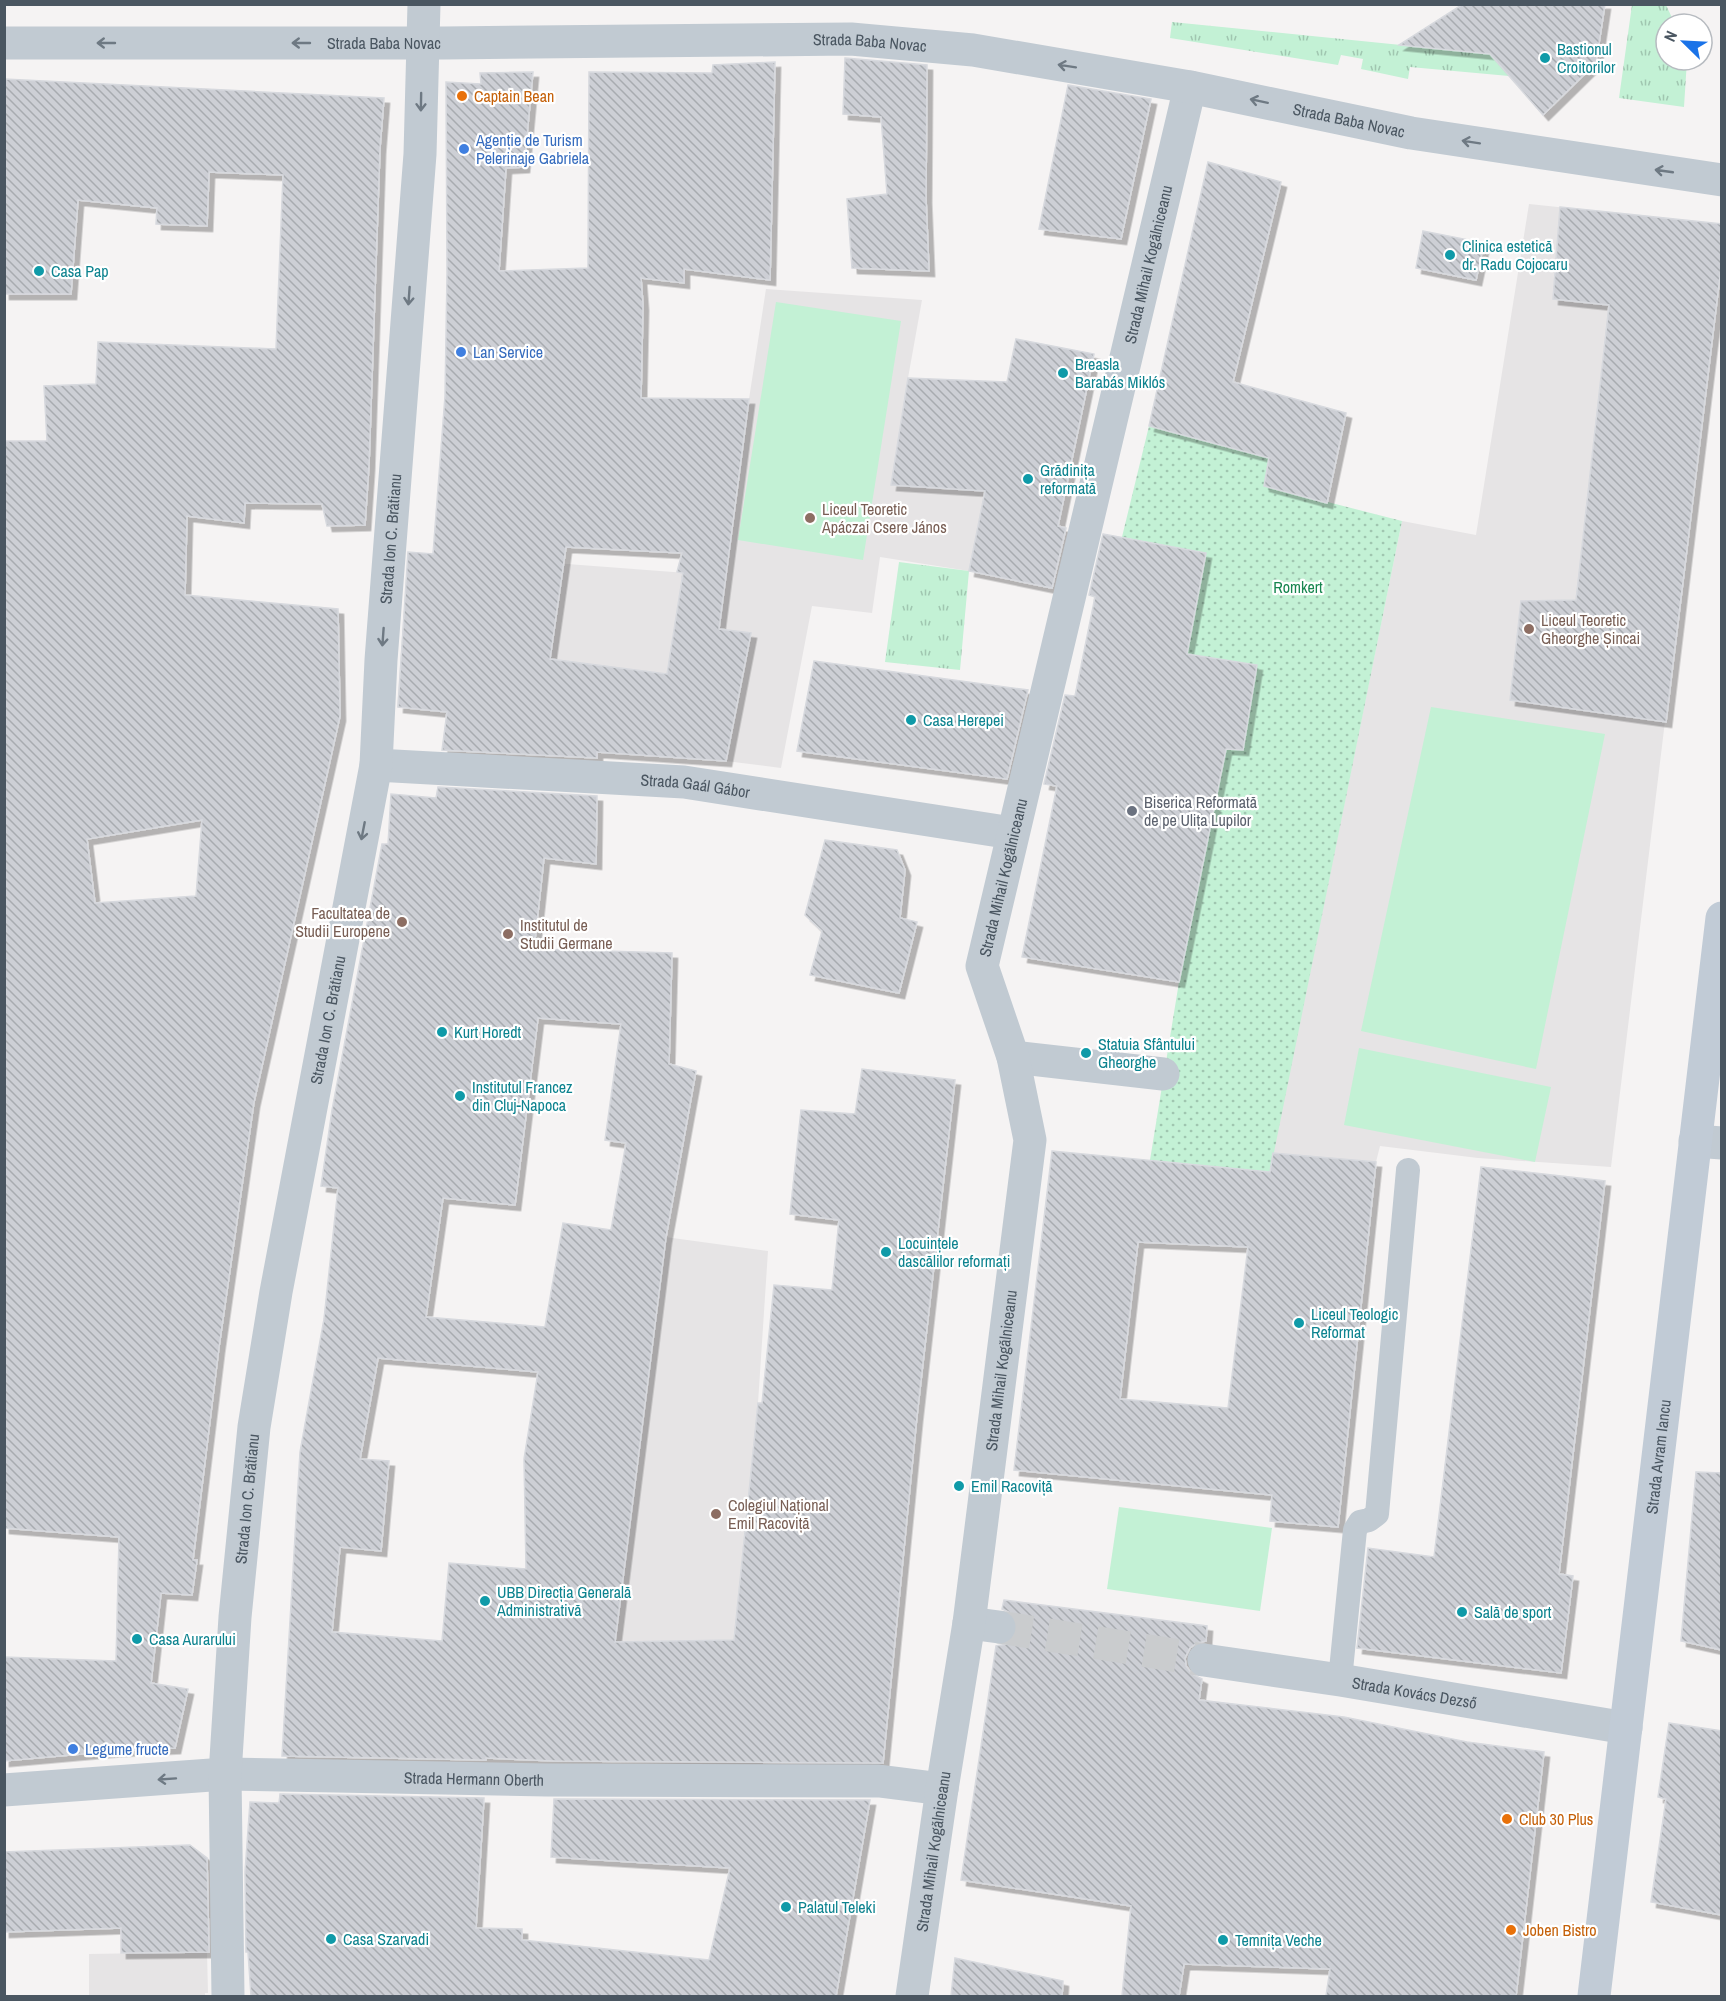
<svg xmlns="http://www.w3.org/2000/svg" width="1726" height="2001" font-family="'Archivo Narrow',sans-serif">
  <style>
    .education { fill: #e6e4e5 }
    .grass { fill: url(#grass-tufts) }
    .garden { fill: url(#garden-dots) }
    .pitch { fill: #c3f1d5 }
    .building { fill: url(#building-back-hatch); stroke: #d7d9de; stroke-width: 1.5; fill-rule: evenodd; filter: url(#shadow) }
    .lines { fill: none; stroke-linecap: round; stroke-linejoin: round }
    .pedestrian-tunnel { stroke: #caccce; stroke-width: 33; stroke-dasharray: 33 16; stroke-linecap: butt }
    .service { stroke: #c1cad2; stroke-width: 24 }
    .pedestrian { stroke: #c1cad2; stroke-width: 33 }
    .minor { stroke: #c1cad2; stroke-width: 33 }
    .secondary { stroke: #c1cbd6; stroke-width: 33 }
    .oneway { stroke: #6e7983 }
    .culture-dot { fill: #0f9aa8; stroke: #fff; stroke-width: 2 }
    .food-dot { fill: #e8710a; stroke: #fff; stroke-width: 2 }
    .shop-dot { fill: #3f7fe0; stroke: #fff; stroke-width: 2 }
    .education-dot { fill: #8d6e63; stroke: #fff; stroke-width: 2 }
    .worship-dot { fill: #6b7280; stroke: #fff; stroke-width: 2 }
    .labels { text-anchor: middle; stroke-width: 4.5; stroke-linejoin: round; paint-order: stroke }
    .street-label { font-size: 16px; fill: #4a5661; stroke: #fff }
    .culture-label { font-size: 16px; fill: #0d838f; stroke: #fff; text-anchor: start }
    .food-label { font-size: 16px; fill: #c56008; stroke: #fff; text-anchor: start }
    .shop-label { font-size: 16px; fill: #366cbe; stroke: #fff; text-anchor: start }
    .education-label { font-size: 16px; fill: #785e54; stroke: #fff; text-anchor: start }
    .park-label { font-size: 16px; fill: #17864f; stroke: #fff }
    .worship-label { font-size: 16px; fill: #5b616d; stroke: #fff; text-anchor: start }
  </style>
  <defs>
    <pattern id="grass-tufts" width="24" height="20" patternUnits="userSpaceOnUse" patternTransform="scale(1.5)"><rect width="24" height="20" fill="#c3f1d5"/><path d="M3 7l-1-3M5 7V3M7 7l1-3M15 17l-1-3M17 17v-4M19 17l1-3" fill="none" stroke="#a0c6b0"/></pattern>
    <pattern id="garden-dots" width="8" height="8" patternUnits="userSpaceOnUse" patternTransform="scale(1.5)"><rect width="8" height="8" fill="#c3f1d5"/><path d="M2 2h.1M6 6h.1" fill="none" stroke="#a0c6b0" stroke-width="1.8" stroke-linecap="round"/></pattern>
    <pattern id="building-back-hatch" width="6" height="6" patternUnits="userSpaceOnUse" patternTransform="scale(1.5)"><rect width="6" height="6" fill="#cdcfd5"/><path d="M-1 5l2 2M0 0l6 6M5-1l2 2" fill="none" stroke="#a8abb0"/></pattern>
    <filter id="shadow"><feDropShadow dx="5.5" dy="5.5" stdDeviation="0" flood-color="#0004"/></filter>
  </defs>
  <rect width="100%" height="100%" fill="#f5f3f3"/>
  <g class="education">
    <path d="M1529,204L1721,224V259L1611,1167L1478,1158L1380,1146L1376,1162L1273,1153L1402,521L1476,535Z"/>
    <path d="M766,289L922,300L908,378L891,485L938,487L1006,387L969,571L880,557L872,613L812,606L781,768L726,761L443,743L447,713L397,707L408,552L726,576L749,399Z"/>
    <path d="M563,1223L768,1251L758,1403L917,1416L882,1770L510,1759L545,1327Z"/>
    <path d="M207,1952L208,1993H205V1996H89V1954Z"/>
  </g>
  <g class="grass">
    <path d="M1632,5H1666L1675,24H1666V60H1687L1684,107L1619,98Z"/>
    <path d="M1172,22L1490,54L1509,76L1410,67L1408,79L1361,69L1363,59L1341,55L1338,65L1170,38Z"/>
    <path d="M899,562L969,571L960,670L885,662Z"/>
  </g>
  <path class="garden" d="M1149,426L1269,458L1265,486L1402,521L1270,1172L1150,1160L1179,982L1226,749H1243L1257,666L1187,654L1206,553L1122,537Z"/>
  <g class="pitch">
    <path d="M776,302L901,321L863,560L738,540Z"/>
    <path d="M1431,707L1605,734L1536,1069L1361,1031Z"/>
    <path d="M1359,1048L1551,1087L1535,1162L1344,1125Z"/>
    <path d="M1119,1507L1272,1528L1260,1611L1107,1589Z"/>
  </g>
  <g class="building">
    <path d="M1463,4H1605L1596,63L1543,115L1490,54L1399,45Z"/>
    <path d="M845,58L927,65L926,198L929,271L852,268L847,199L887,194L881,117L843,114Z"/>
    <path d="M775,62L770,280L684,269V283L641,278L643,305L641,398L749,399L719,629L751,633L726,761L597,752V758L442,750L447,712L398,707L408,552L433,554L445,396L447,273L446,82L481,84L480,73L533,72L524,167L506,168L499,271L588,268L589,72L712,73L713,65ZM566,547L682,553L677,572L683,573L667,674L550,659Z"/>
    <path d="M4,79L384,98L380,148L369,465L365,525L327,526L322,504L245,503L244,523L187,516L185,595L338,609L340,716L254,1102L219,1347L193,1560H197L192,1595L161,1593L151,1683L188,1689L175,1748L115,1751L4,1761V1657L116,1661L119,1537L4,1528V441H47L44,386L96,384L98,342L276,349L283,175L209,172L207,226L156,224L157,208L78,200L71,294H4ZM202,820L196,896L95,903L87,839Z"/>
    <path d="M1068,85L1151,99L1121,239L1039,229Z"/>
    <path d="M1208,162L1281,182L1233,382L1346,413L1327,503L1264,486L1269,458L1149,426Z"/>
    <path d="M1560,207L1722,224V259L1666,722L1510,700L1521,601L1576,600L1609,305L1553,299Z"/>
    <path d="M1423,231L1484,243L1476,280L1416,268Z"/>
    <path d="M1016,339L1094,354L1058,526L1066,528L1052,588L969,571L985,491L891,485L908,378L1007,382Z"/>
    <path d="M1103,534L1206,553L1187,654L1257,665L1243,750L1226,749L1179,982L1022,957L1057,786L1044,784L1065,695L1075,696L1095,597L1089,595Z"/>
    <path d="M814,661L1028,690L1007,779L797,751Z"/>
    <path d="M438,787L597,796L596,864L544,858L534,949L672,953L669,1064L696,1071L666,1237L615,1642L734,1640L758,1403H762L774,1285L832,1290L839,1220L790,1214L801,1110L855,1114L862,1069L955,1080L917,1416L883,1763L556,1761L486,1758V1760L282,1756L300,1452L324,1319L338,1188L321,1186L332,1110L382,844H388L391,794L436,798ZM538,1018L621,1024L605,1140L626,1143L611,1230L563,1223L545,1327L426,1317L443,1198L515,1205ZM378,1358L538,1372L524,1459L526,1569L449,1563L442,1641L332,1632L340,1547L381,1551L389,1461L360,1459Z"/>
    <path d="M825,840L897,850L905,870L900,918L917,922L899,993L810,975L822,931L805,915Z"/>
    <path d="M1052,1151L1270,1172L1273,1153L1376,1162L1338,1527L1270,1521L1272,1495L1014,1470ZM1138,1242L1248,1247L1228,1408L1120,1399Z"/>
    <path d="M1481,1167L1605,1181L1559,1574L1573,1576L1561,1673L1357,1648L1368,1548L1434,1557Z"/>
    <path d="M1696,1472L1722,1473V1650L1681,1641Z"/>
    <path d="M1004,1600L1207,1626L1206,1641L1197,1643L1190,1648L1185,1658L1186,1666L1192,1674L1202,1679L1199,1700L1344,1717L1467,1742L1544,1752L1516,1996H1326L1330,1969L1184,1964L1179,1996H1122L1131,1906L961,1880L996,1646L1007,1644L1013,1639L1017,1630L1016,1619L1011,1613L1002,1609Z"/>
    <path d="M1669,1723L1722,1731V1915L1651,1902L1666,1799L1658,1797Z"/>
    <path d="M280,1794L484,1798L476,1928L522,1929V1940L709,1960L730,1868L551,1857L554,1799L870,1800L836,1996H251L248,1952H246L245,1872L250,1802L279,1803Z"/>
    <path d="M190,1845L207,1858L209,1952L121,1953V1928L4,1932V1852Z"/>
    <path d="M955,1958L1063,1981L1062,1996H951Z"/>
  </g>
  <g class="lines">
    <path class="pedestrian-tunnel" d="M999,1627L1204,1660"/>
    <path class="service" d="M1340,1680L1355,1530L1360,1522L1369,1520L1377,1514L1408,1170"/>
    <g class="pedestrian">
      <path id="s1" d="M376,765L684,782L1012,833"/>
      <path d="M1013,1057L1163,1074"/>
      <path d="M969,1623L999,1627"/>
      <path id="s2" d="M1204,1660L1340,1680L1626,1728"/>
      <path id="s3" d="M225,1774L547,1780L879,1781L942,1789"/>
      <path id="s4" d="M912,1996L942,1789L969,1623L1030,1140L1013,1057L982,966L1190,87"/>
    </g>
    <g class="minor">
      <path id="s5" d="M4,43H444L851,39L973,50L1190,87L1411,133L1722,180"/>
      <path d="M1695,1141L1722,1143"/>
      <path d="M4,1790L225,1774"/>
      <path id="s6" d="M228,1996L225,1774L235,1617L254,1427L276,1292L376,765L381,660L420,154L424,4"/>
    </g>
    <path class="secondary" id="s7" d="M1594,1996L1722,918"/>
  </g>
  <defs><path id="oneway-shaft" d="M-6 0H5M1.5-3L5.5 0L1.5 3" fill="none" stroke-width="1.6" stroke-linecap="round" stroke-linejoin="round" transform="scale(1.5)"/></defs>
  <g class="oneway">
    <use href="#oneway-shaft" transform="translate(106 43) rotate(180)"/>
    <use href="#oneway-shaft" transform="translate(301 43) rotate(180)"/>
    <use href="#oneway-shaft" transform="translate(1067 66) rotate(-171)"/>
    <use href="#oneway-shaft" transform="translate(1259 101) rotate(-168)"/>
    <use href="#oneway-shaft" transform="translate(421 102) rotate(91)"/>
    <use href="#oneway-shaft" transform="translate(1471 142) rotate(-171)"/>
    <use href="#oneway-shaft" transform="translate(1664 171) rotate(-172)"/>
    <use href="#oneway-shaft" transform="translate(409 296) rotate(94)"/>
    <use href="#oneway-shaft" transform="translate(383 637) rotate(94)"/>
    <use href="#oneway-shaft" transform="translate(363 831) rotate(101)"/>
    <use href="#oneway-shaft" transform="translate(167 1779) rotate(176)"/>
  </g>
  <g class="culture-dot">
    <circle cx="1545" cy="58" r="6"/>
    <circle cx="1450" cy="255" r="6"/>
    <circle cx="39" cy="271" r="6"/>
    <circle cx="1063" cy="373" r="6"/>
    <circle cx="1028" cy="479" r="6"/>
    <circle cx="911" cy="720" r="6"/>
    <circle cx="442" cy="1032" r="6"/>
    <circle cx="1086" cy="1053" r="6"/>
    <circle cx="460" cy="1096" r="6"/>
    <circle cx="886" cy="1252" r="6"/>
    <circle cx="1299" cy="1323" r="6"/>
    <circle cx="959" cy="1486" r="6"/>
    <circle cx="485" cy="1601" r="6"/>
    <circle cx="1462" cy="1612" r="6"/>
    <circle cx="137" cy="1639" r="6"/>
    <circle cx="786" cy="1907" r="6"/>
    <circle cx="331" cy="1939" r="6"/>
    <circle cx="1223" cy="1940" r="6"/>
  </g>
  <g class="food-dot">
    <circle cx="462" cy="96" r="6"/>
    <circle cx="1507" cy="1819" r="6"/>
    <circle cx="1511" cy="1930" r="6"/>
  </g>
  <g class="shop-dot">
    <circle cx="464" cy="149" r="6"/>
    <circle cx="461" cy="352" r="6"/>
    <circle cx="73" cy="1749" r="6"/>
  </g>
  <g class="education-dot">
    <circle cx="810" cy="518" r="6"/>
    <circle cx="1529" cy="629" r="6"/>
    <circle cx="402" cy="922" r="6"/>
    <circle cx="508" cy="934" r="6"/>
    <circle cx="716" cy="1514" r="6"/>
  </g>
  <circle class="worship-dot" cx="1132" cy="811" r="6"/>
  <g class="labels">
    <g class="street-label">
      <text dy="6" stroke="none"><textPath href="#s5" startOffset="380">Strada Baba Novac</textPath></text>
      <text dy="6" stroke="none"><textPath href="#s5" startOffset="866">Strada Baba Novac</textPath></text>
      <text dy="6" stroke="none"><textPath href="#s5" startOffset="1352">Strada Baba Novac</textPath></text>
      <text dy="6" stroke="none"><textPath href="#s4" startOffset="1766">Strada Mihail Kogălniceanu</textPath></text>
      <text dy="6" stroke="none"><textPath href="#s6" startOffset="1470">Strada Ion C. Brătianu</textPath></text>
      <text dy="6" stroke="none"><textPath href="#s1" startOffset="320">Strada Gaál Gábor</textPath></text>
      <text dy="6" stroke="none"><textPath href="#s4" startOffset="1136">Strada Mihail Kogălniceanu</textPath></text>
      <text dy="6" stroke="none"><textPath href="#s6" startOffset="984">Strada Ion C. Brătianu</textPath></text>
      <text dy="6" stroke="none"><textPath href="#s4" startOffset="632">Strada Mihail Kogălniceanu</textPath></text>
      <text dy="6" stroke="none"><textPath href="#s7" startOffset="543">Strada Avram Iancu</textPath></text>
      <text dy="6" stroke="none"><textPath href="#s6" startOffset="498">Strada Ion C. Brătianu</textPath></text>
      <text dy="6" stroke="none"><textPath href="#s2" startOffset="213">Strada Kovács Dezső</textPath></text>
      <text dy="6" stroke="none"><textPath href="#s3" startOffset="249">Strada Hermann Oberth</textPath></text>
      <text dy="6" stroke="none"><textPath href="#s4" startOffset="146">Strada Mihail Kogălniceanu</textPath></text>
    </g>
    <g class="culture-label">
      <text x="1557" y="55">Bastionul<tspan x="1557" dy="18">Croitorilor</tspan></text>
      <text x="1462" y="252">Clinica estetică<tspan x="1462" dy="18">dr. Radu Cojocaru</tspan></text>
      <text x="51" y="277">Casa Pap</text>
      <text x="1075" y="370">Breasla<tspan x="1075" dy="18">Barabás Miklós</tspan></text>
      <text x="1040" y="476">Grădinița<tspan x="1040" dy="18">reformată</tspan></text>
      <text x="923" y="726">Casa Herepei</text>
      <text x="454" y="1038">Kurt Horedt</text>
      <text x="1098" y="1050">Statuia Sfântului<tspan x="1098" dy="18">Gheorghe</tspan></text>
      <text x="472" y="1093">Institutul Francez<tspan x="472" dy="18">din Cluj-Napoca</tspan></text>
      <text x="898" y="1249">Locuințele<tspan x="898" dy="18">dascălilor reformați</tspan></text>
      <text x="1311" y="1320">Liceul Teologic<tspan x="1311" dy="18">Reformat</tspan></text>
      <text x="971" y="1492">Emil Racoviță</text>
      <text x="497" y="1598">UBB Direcția Generală<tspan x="497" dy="18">Administrativă</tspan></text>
      <text x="1474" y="1618">Sală de sport</text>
      <text x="149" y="1645">Casa Aurarului</text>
      <text x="798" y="1913">Palatul Teleki</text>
      <text x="343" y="1945">Casa Szarvadi</text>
      <text x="1235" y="1946">Temnița Veche</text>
    </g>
    <g class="food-label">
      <text x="474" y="102">Captain Bean</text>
      <text x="1519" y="1825">Club 30 Plus</text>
      <text x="1523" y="1936">Joben Bistro</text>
    </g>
    <g class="shop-label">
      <text x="476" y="146">Agenție de Turism<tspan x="476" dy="18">Pelerinaje Gabriela</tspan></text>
      <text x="473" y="358">Lan Service</text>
      <text x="85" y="1755">Legume fructe</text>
    </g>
    <g class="education-label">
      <text x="822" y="515">Liceul Teoretic<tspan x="822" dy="18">Apáczai Csere János</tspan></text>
      <text x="1541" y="626">Liceul Teoretic<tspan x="1541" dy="18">Gheorghe Șincai</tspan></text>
      <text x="390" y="919" text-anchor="end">Facultatea de<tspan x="390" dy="18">Studii Europene</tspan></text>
      <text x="520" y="931">Institutul de<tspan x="520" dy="18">Studii Germane</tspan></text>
      <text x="728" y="1511">Colegiul Național<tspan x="728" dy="18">Emil Racoviță</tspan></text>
    </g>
    <g class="park-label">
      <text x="1298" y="593">Romkert</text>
    </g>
    <g class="worship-label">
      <text x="1144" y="808">Biserica Reformată<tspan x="1144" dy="18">de pe Ulița Lupilor</tspan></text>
    </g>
  </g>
  <rect width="1726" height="2001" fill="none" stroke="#4a5661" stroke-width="12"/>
  <g transform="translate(1684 42) rotate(294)"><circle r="28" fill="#ffffff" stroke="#b7bbc0" stroke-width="1.5"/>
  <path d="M0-4.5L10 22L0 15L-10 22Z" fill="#1a73e8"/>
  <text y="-9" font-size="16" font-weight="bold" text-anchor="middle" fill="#4a5661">N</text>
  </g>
</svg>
